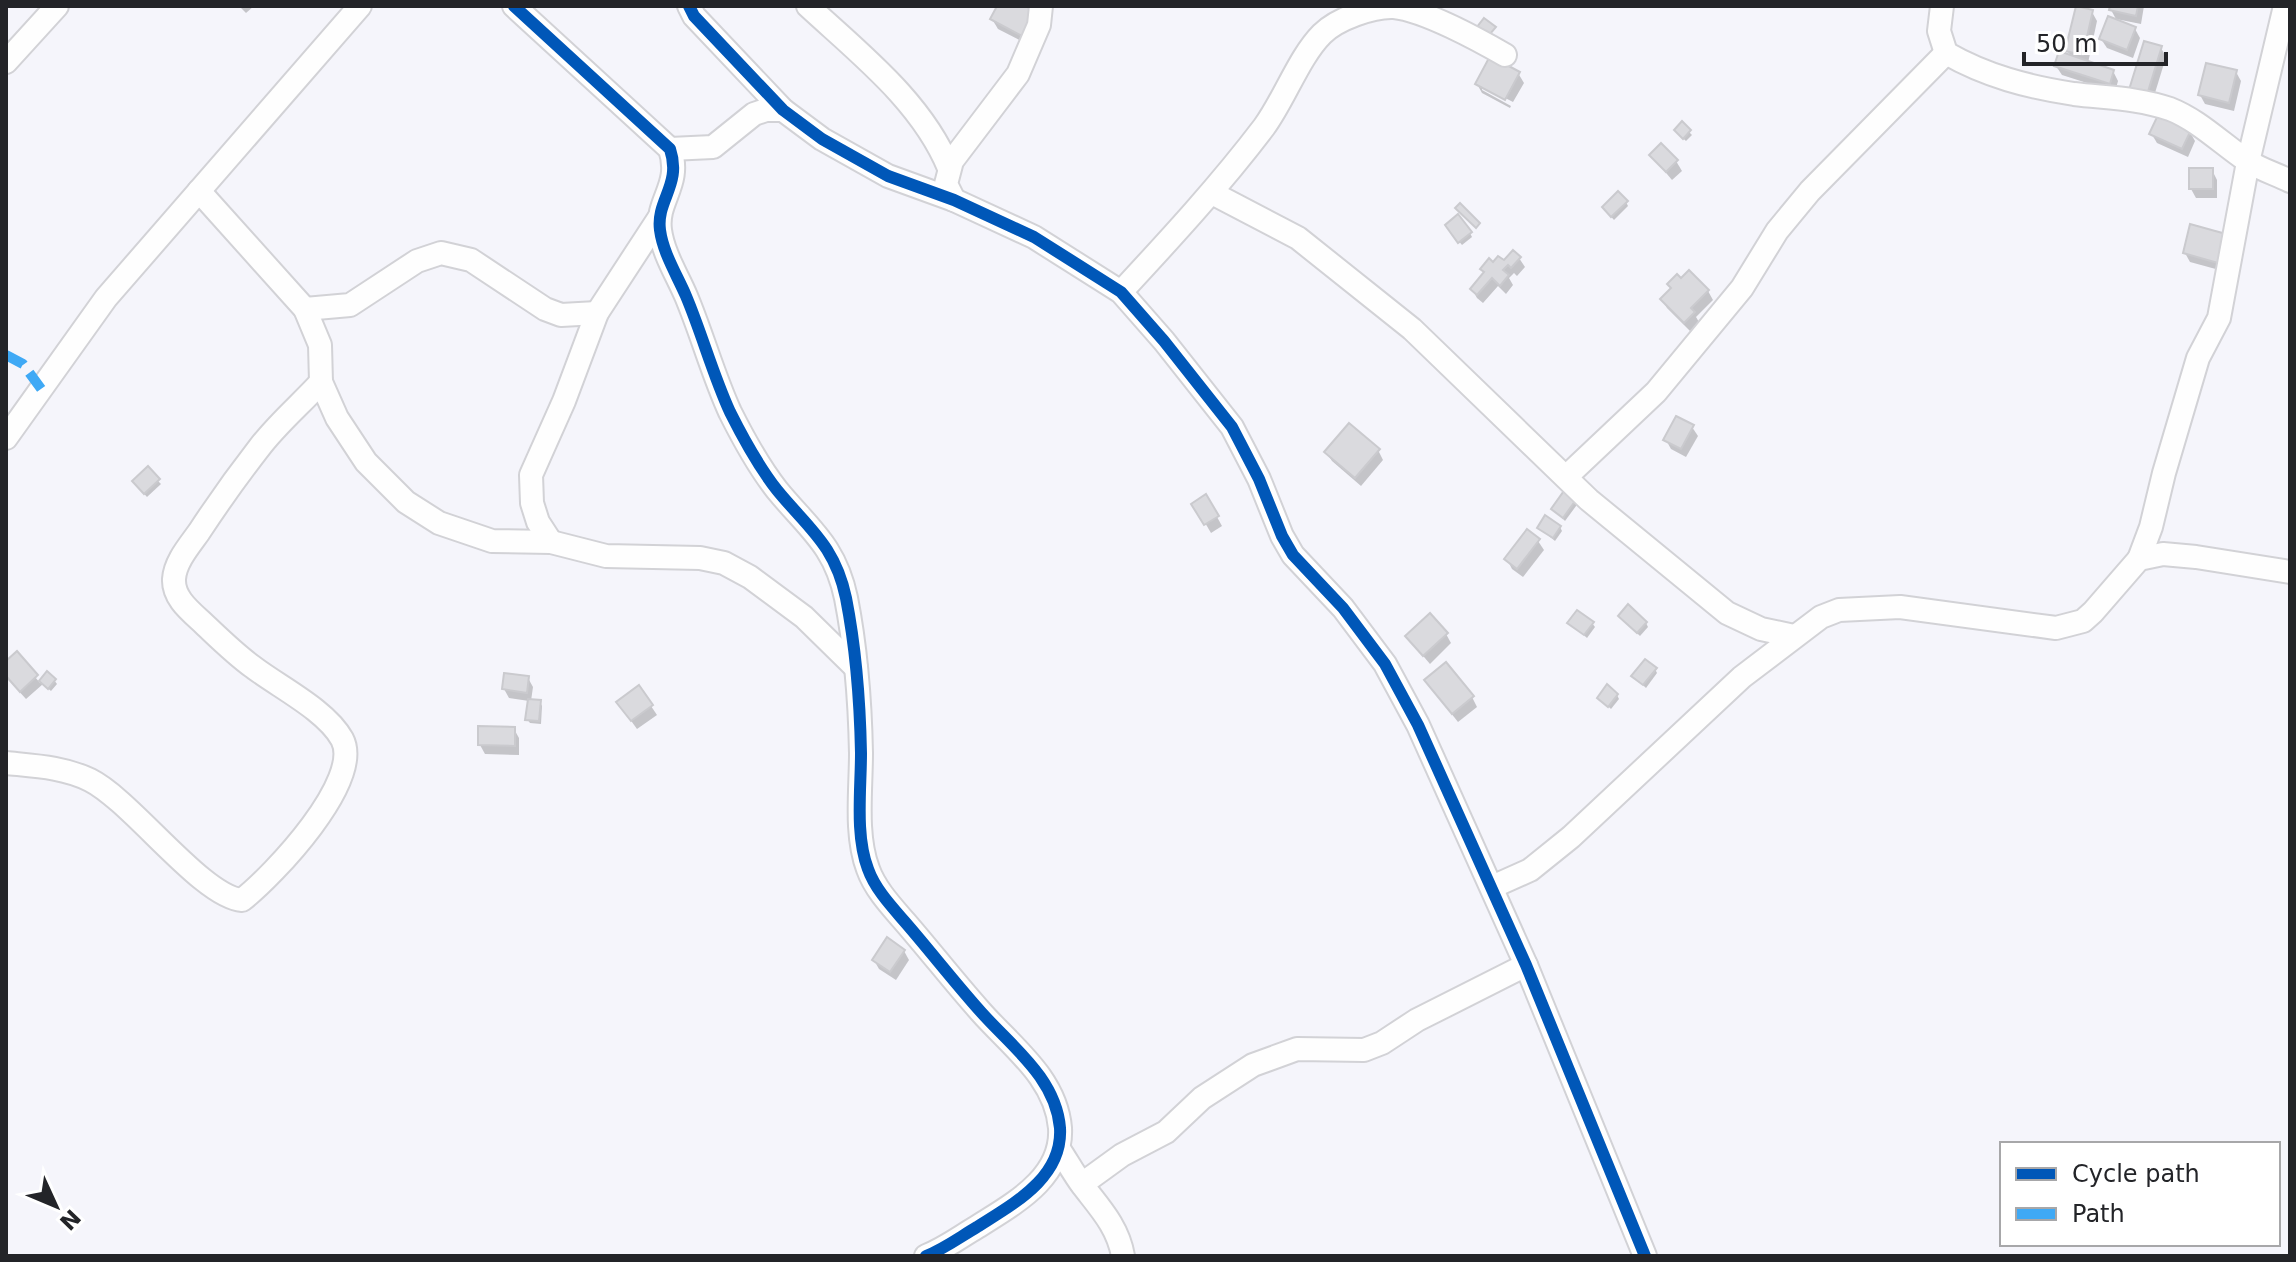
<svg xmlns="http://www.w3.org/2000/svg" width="2296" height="1262" font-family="'DejaVu Sans',sans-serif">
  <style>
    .shadow { fill: #0003 }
    .building { fill: #dadade; stroke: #cacace; stroke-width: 2 }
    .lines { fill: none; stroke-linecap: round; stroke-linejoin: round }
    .minor-casing { stroke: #d2d2d6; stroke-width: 26 }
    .minor { stroke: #fefefe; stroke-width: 22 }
    .quiet { stroke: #3fa9f5; stroke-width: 10; stroke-dasharray: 20 10; stroke-linecap: butt }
    .cycleway-casing { stroke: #fff; stroke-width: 17 }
    .cycleway { stroke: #0057b8; stroke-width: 12 }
  </style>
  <rect width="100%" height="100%" fill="#f5f5fb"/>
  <g class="shadow">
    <path d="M239,6H254L246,13Z"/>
    <path d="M999,6H1040L1029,45L998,29L992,19Z"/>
    <path d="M2112,6H2144L2141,24L2116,19L2111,10Z"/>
    <path d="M2092,12L2097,21L2088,63L2113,71L2118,81L2115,92L2062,75L2056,66L2072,58L2067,50Z"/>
    <path d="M2135,29L2140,38L2133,58L2107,48L2101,39Z"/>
    <path d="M2161,48L2166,57L2151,106L2136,102Z"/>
    <path d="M2236,72L2241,81L2234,111L2205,104L2200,95Z"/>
    <path d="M1518,73L1524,83L1513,102L1482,86V90L1511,106L1510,108L1482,93L1477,84Z"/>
    <path d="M1689,132L1692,135L1686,141L1678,134Z"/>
    <path d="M2190,132L2195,141L2188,157L2157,143L2151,133Z"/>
    <path d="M1651,155L1676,161L1682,171L1672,180Z"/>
    <path d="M2212,170L2217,180V198H2196L2191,189Z"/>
    <path d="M1626,202L1628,206L1614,220L1606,211Z"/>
    <path d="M1449,229L1470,233L1472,237L1462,245Z"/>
    <path d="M2225,236L2223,271L2190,262L2185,253Z"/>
    <path d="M1519,258L1525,267L1517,276L1514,273L1509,278L1513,285L1506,294L1498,286L1483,303L1477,298L1472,289L1485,274L1482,269Z"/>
    <path d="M1708,291L1713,300L1696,317L1699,322L1690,331L1667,308L1662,299Z"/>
    <path d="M1692,427L1698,436L1686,457L1671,449L1666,440Z"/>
    <path d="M1378,450L1383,460L1361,486L1332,461L1326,452Z"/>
    <path d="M158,481L161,484L147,497L136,485Z"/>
    <path d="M1566,491L1579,502L1565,521L1553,509Z"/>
    <path d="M1206,497L1222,526L1211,533L1194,504Z"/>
    <path d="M1560,527L1562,531L1555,541L1539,528Z"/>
    <path d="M1538,541L1544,550L1523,577L1512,569L1507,559Z"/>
    <path d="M1623,620L1646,623L1648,627L1640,636Z"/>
    <path d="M1570,623H1592L1595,627L1587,638Z"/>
    <path d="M1446,634L1451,643L1430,664L1407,637Z"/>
    <path d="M16,654L40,683L48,674L54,680L57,684L51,691L43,684L26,699L6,677V663Z"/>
    <path d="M1655,669L1657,673L1646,688L1634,677Z"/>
    <path d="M528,678L533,687L531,701L540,702L542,706L541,724L530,723L527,719L529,701L509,698L504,689Z"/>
    <path d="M1432,689L1472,697L1477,707L1458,722Z"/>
    <path d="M1617,695L1619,699L1611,709L1599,698Z"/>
    <path d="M651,706L657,715L637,729L624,711Z"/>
    <path d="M514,729L519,738V755L485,754L480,745Z"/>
    <path d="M904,951L909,960L896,980L879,969L874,960Z"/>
  </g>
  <g class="building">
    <path d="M997,6H1030L1029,8L1037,12L1024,37L990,19Z"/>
    <path d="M2076,6L2093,10L2083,55L2065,51Z"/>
    <path d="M2110,6H2138L2136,16L2109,10Z"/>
    <path d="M2108,16L2136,27L2127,50L2099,39Z"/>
    <path d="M1484,18L1496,27L1484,41L1473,32Z"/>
    <path d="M2144,41L2162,46L2146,98L2128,93Z"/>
    <path d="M2059,51L2114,70L2110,84L2054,66Z"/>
    <path d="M1490,56L1520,72L1505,100L1475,84Z"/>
    <path d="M2206,63L2237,70L2229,103L2198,95Z"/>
    <path d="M2158,115L2191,130L2182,149L2149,134Z"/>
    <path d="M1682,121L1691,130L1683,139L1674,130Z"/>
    <path d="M1661,143L1678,160L1666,172L1649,155Z"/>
    <rect x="2189" y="168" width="24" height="21"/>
    <path d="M1618,191L1628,201L1611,217L1602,207Z"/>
    <path d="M1460,203L1480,223L1476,228L1455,208Z"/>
    <path d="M1458,214L1472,232L1458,243L1445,225Z"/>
    <path d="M2190,224L2226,234L2218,263L2183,253Z"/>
    <path d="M1513,250L1521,257L1511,268L1508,265L1503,270L1509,275L1500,286L1492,278L1477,295L1470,289L1484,272L1480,269L1489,258L1493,262L1498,256L1504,260Z"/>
    <path d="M1689,270L1709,290L1691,308L1695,312L1684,323L1660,299L1671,288L1667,284L1677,274L1681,278Z"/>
    <path d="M1676,416L1694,425L1681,449L1663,440Z"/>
    <path d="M1349,423L1380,449L1355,478L1324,452Z"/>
    <path d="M148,466L160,479L144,494L132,481Z"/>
    <path d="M1566,488L1578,497L1563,518L1551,509Z"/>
    <path d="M1206,494L1219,516L1204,525L1191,504Z"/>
    <path d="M1545,515L1561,526L1553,538L1537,528Z"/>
    <path d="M1527,529L1540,539L1517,569L1504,559Z"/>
    <path d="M1628,604L1647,622L1637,633L1618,616Z"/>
    <path d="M1577,610L1594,622L1584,635L1567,623Z"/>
    <path d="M1430,613L1448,633L1423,656L1405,636Z"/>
    <path d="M17,651L38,675L20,692L6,676V661Z"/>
    <path d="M1645,659L1657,668L1643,685L1631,676Z"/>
    <path d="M1446,662L1474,696L1452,714L1424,680Z"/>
    <path d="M47,671L56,679L48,689L39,681Z"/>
    <path d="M504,673L529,676L527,693L502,689Z"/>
    <path d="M1607,684L1618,694L1608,707L1597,698Z"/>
    <path d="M639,685L653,705L631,721L616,702Z"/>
    <path d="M528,699L541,700L539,721L525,720Z"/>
    <path d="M478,726L515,727V746L478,745Z"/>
    <path d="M887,937L905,950L890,972L872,960Z"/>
  </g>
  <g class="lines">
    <g class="minor-casing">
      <g id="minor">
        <path d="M514,6L670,149C682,185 656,200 660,230C663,253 677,275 686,296C702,334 713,375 730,412C743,438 759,467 777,490C808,528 835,545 846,598C856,649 860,701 861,753C861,790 855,835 868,869C875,889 892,907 905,922C931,952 955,983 981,1012C1011,1046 1056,1078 1060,1128C1063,1178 1013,1204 977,1227C960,1237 944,1249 926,1256"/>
        <path d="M689,6L694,16L783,110L822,139L888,176L954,200L1034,237L1121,292L1164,341L1232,427L1259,479L1282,536L1293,555L1343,608L1385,664L1418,725L1526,965L1645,1256"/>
        <path d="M808,6C860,54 922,102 949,168"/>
        <path d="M1942,6L1939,31L1946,53C1986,76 2028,87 2074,94C2107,98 2138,98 2170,109C2198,120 2221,143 2246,160C2259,169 2276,174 2290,181"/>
        <path d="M6,62L57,6"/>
        <path d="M670,149L713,147L754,114L766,110H783"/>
        <path d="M199,191L305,309L320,345L321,382L337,418L366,462L406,502L439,523L492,541L551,542L606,556L700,558L724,563L750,577L804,617L856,668"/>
        <path d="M1212,193L1298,238L1412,329L1589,500L1727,613L1761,629L1794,636"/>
        <path d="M954,200L946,184L952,161L1018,74L1039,25L1041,6"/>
        <path d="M1121,292C1171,238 1220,185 1264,127C1284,100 1299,57 1322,34C1337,19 1373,6 1394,7C1424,10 1479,40 1505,55"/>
        <path d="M305,309L350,305L417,261L441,253L471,260L545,309L561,315L597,313"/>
        <path d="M6,438L106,298L360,6"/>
        <path d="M1566,477L1656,392L1742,288L1777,231L1810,191L1946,53"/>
        <path d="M551,542L538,522L532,503L531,475L564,401L597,313L659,218"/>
        <path d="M2139,559L2151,527L2164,473L2198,358L2219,318L2248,162L2285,6"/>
        <path d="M6,763C35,766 63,767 90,780C132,801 202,897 242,900C273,876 364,780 342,739C326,710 279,687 253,667C235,654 219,638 203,623C190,611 173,598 174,579C175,562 189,546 199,532C218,503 238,475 259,448C277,424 301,404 321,382"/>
        <path d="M1492,887L1530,870L1571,837L1742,677L1821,617L1839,610L1900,607L2056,628L2083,621L2093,612L2139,559L2163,554L2196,557L2290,572"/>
        <path d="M1059,1149C1067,1161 1074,1174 1083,1186C1100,1208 1118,1227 1123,1256"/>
        <path d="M1082,1184L1122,1155L1166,1132L1202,1098L1253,1065L1297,1049L1364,1050L1382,1043L1417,1020L1526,965"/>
      </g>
    </g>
    <use href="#minor" class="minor"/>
    <path class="quiet" d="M6,355L23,364L42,390"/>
    <g class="cycleway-casing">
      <g id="cycleway">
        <path d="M514,6L670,149C682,185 656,200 660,230C663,253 677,275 686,296C702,334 713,375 730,412C743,438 759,467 777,490C808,528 835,545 846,598C856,649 860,701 861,753C861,790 855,835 868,869C875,889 892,907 905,922C931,952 955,983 981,1012C1011,1046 1056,1078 1060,1128C1063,1178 1013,1204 977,1227C960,1237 944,1249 926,1256"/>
        <path d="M689,6L694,16L783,110L822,139L888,176L954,200L1034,237L1121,292L1164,341L1232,427L1259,479L1282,536L1293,555L1343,608L1385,664L1418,725L1526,965L1645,1256"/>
      </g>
    </g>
    <use href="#cycleway" class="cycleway"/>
  </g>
  <rect width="2296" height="1262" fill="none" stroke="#232428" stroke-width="16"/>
  <rect x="2000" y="1142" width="280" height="104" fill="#ffffff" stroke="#a7a7a9" stroke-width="2"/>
  <rect x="2016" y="1168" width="40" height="12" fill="#0057b8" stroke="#a7a7a9" stroke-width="2"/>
  <text x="2072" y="1182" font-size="24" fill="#232428">Cycle path</text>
  <rect x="2016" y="1208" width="40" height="12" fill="#3fa9f5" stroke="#a7a7a9" stroke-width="2"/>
  <text x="2072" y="1222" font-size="24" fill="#232428">Path</text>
  <g transform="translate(56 1206) rotate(134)" stroke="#ffffff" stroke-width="6" paint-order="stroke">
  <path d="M0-6L14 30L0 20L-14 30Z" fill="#232428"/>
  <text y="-12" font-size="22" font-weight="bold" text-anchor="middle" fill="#232428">N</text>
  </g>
  <path d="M2024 52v12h142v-12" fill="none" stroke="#232428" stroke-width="4"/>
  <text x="2036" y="52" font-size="24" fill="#232428" stroke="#ffffff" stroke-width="6" paint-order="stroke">50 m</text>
</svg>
